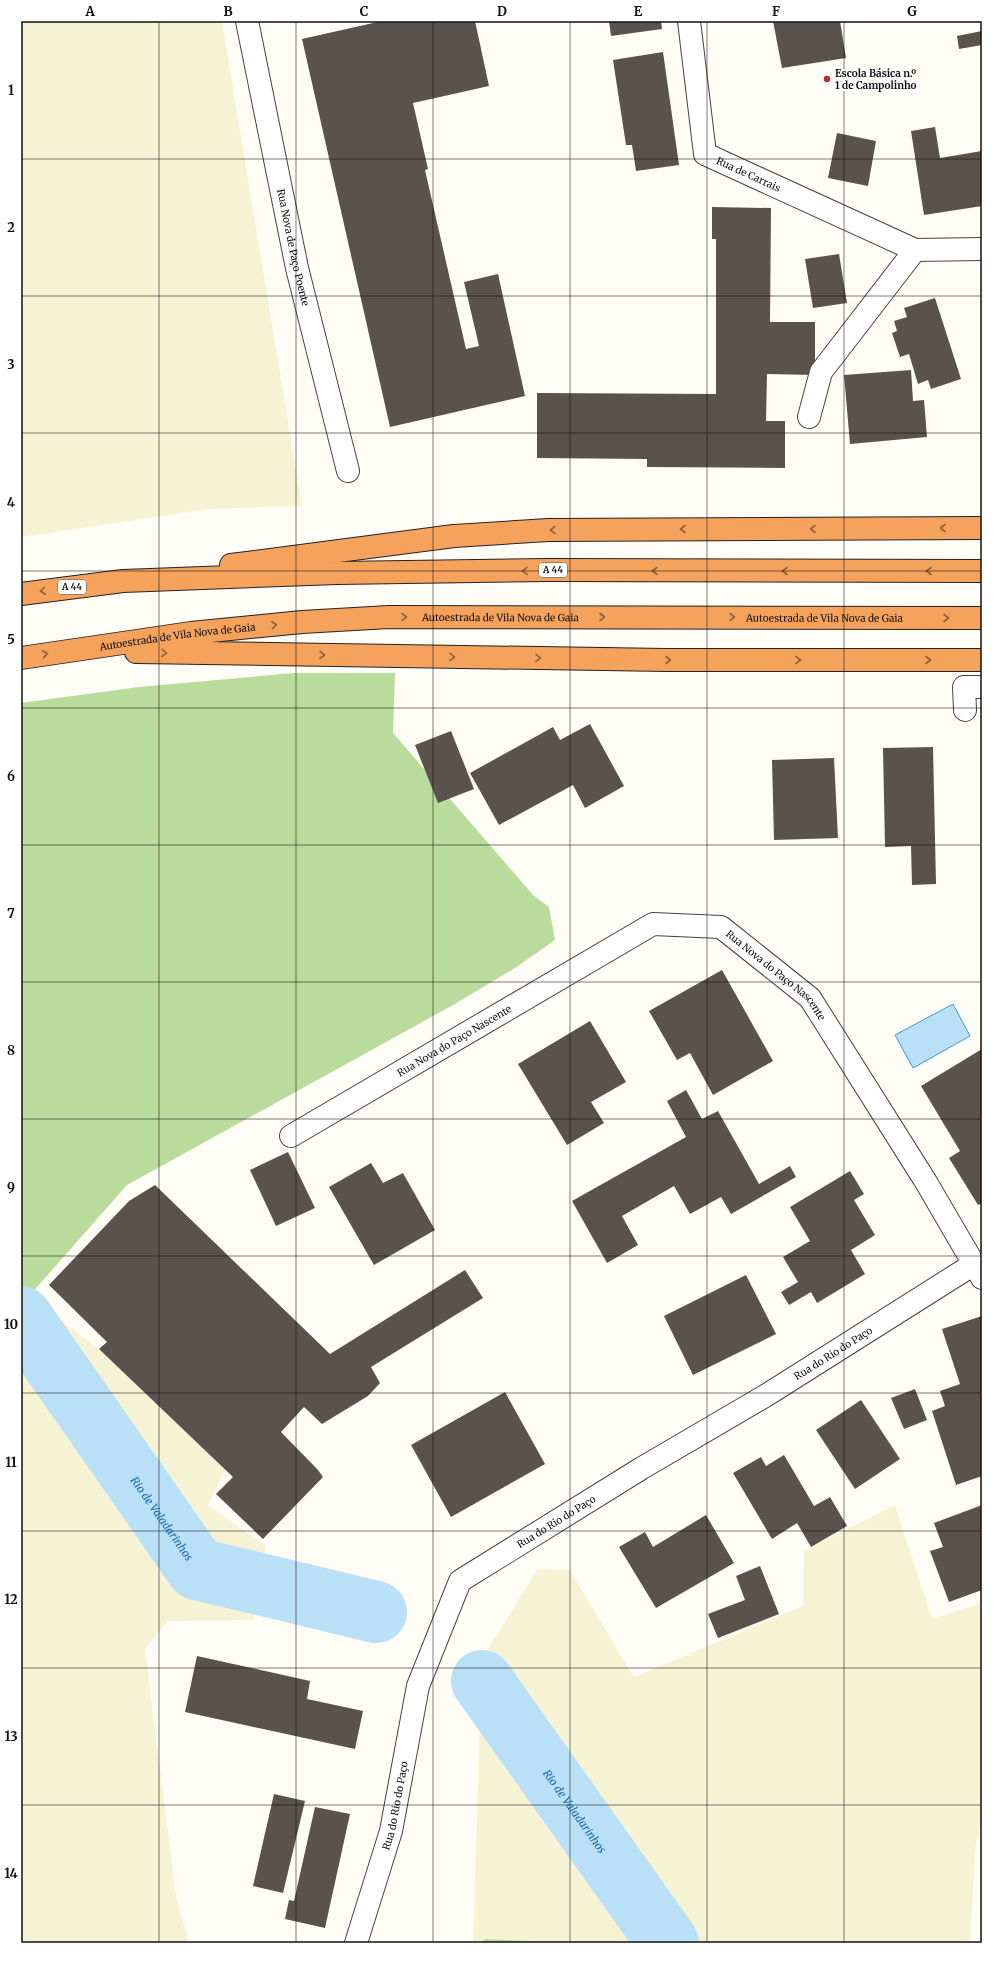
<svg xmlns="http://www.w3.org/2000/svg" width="1003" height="1964" font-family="Merriweather,serif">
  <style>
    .farmland { fill: #f6f3d4 }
    .forest { fill: #b9dc9c }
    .water { fill: #b9e0f7; stroke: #3f96cf }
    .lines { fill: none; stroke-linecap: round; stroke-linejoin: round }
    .river { stroke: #b9e0f7; stroke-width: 62 }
    .building { fill: #5a524d }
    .street-casing { stroke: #444; stroke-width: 24 }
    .highway-casing { stroke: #222; stroke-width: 24 }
    .street { stroke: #fff; stroke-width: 22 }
    .highway { stroke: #f5a25d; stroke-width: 22 }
    .oneway { stroke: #8e613b }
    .grid { fill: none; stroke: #111; stroke-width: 1; stroke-opacity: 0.55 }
    .poi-dot { fill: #c4262e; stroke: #fff; stroke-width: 1.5 }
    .labels { text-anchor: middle; stroke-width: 4; stroke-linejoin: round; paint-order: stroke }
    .shield { fill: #fff; stroke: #585858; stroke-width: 1 }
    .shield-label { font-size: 9px; font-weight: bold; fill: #111 }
    .poi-label { font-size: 10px; font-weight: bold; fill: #111; stroke: #fff; text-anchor: start }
    .street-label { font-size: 10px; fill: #111; stroke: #fff }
    .water-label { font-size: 11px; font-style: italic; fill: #1768a6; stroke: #fff }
    .neatline { fill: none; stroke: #111; stroke-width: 1.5 }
    .grid-label { font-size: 13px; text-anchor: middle; font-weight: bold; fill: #111 }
  </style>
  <rect width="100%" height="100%" fill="#fffdf5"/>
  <g class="farmland">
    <path d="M21,21H222L302,506L210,509L21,537Z"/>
    <path d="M21,1290L30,1295L232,1456L208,1505L266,1546L253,1620L168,1621L145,1649L176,1896L189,1943H21Z"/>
    <path d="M895,1505L932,1619L982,1603V1823L976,1842L970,1943H551L485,1939L480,1943H473L482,1658L538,1569L570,1570L634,1677L803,1606L804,1551Z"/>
  </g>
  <g class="forest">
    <path d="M294,673H395L393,733L533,895L549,907L555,940L515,968L453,1005L127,1185L30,1295L21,1290V703L139,687Z"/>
    <path d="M485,1939L548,1942L551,1943H480Z"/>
  </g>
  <path class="water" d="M953,1004L970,1036L913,1068L895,1035Z"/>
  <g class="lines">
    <g class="river">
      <path id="s1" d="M21,1317L197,1569L376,1612"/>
      <path id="s2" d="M482,1681L668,1943"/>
    </g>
  </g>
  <g class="building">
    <path d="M382,21H475L489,86L413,103L428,169L425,170L466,349L479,346L464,282L498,274L525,396L390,427L302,39Z"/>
    <path d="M609,21H661L662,29L611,36Z"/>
    <path d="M773,21H840L846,58L782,68Z"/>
    <path d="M982,31V45L959,49L957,36Z"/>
    <path d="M663,52L679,165L636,171L632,145H626L613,60Z"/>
    <path d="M935,127L940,158L982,151V206L924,215L911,131Z"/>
    <path d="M837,133L876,141L868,186L828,178Z"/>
    <path d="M712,207L771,208L770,322H815V375L767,374L766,421H785V468L647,467V459L537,458V393L716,394V239H712Z"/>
    <path d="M839,254L847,303L813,308L805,259Z"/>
    <path d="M935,298L961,379L931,389L928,380L918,384L909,354L900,357L892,333L897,331L894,321L907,317L904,308Z"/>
    <path d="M911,370L913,401L924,400L927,437L850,444L844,375Z"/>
    <path d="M590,724L624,786L585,808L573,785L499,825L470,773L553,727L560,740Z"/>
    <path d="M451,731L474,789L438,803L415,745Z"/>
    <path d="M933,747L936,884L912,885L911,846L885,847L883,748Z"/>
    <path d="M834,758L838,838L774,840L772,760Z"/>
    <path d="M722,970L773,1061L713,1095L690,1053L677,1060L649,1011Z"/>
    <path d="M590,1021L626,1082L591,1102L604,1123L567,1145L518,1064Z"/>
    <path d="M982,1049V1203L978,1205L949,1158L960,1151L921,1086Z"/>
    <path d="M686,1090L702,1119L718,1111L759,1184L790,1166L796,1177L731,1214L721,1197L690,1214L674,1186L622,1216L638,1245L607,1263L572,1201L686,1137L667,1101Z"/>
    <path d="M288,1152L315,1208L276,1226L250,1170Z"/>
    <path d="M371,1163L383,1183L403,1173L435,1230L374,1265L329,1187Z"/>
    <path d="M850,1171L864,1194L854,1200L875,1235L851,1250L865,1274L817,1303L811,1292L789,1305L781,1292L798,1282L783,1257L810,1241L790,1207Z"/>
    <path d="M155,1185L330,1354L465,1270L483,1298L371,1367L380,1383L368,1396L322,1424L304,1407L281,1432L318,1470L323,1477L263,1539L216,1494L233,1477L99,1349L107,1342L49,1285L129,1201Z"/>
    <path d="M746,1275L776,1334L693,1375L664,1316Z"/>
    <path d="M982,1316V1476L956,1485L932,1411L945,1406L940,1391L960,1384L942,1329Z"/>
    <path d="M915,1389L927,1420L904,1429L891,1398Z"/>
    <path d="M505,1392L545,1464L451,1517L411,1445Z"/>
    <path d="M861,1400L900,1459L855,1489L816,1430Z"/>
    <path d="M784,1455L814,1506L830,1497L847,1526L811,1547L797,1523L772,1539L733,1473L761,1457L766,1466Z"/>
    <path d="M982,1505V1590L949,1602L930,1551L943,1547L934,1523Z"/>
    <path d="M706,1515L734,1563L656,1608L619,1547L645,1532L653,1547Z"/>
    <path d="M760,1566L779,1614L718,1638L708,1614L745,1600L736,1576Z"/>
    <path d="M197,1656L310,1681L307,1699L363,1711L355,1749L185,1712Z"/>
    <path d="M274,1794L305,1801L283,1893L253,1886Z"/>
    <path d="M315,1807L350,1814L325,1928L285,1919L289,1900L294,1901Z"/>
  </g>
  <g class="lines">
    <g class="street-casing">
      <g id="street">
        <path id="s3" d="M247,21L297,268L348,471"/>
        <path id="s4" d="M689,21L705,154L915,250L982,249"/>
        <path d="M809,417L821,372L915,250"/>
        <path d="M965,710L964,687H982"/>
        <path id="s5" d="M291,1136L653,924L721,927L810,998L926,1182L982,1278"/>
        <path id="s6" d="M356,1943L391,1831L418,1686L460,1581L642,1468L765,1396L974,1264"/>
      </g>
    </g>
    <g class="highway-casing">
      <g id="highway">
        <path d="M231,565L454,536L548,530L982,528"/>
        <path d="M21,594L123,581L337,573L547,570L982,571"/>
        <path d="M136,652L666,660H982"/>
        <path id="s7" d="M21,658L191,633L302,622L389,617L982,618"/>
      </g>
    </g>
    <use href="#street" class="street"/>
    <use href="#highway" class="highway"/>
  </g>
  <defs><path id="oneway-chevron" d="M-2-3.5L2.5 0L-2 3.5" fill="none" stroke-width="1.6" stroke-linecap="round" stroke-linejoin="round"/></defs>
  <g class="oneway">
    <use href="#oneway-chevron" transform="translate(943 528) rotate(180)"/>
    <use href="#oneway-chevron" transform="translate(683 529) rotate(180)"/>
    <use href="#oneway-chevron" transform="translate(813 529) rotate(180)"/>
    <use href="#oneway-chevron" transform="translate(553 530) rotate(179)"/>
    <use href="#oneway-chevron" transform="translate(525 571) rotate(179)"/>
    <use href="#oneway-chevron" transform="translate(655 571) rotate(-180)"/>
    <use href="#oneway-chevron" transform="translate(785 571) rotate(-180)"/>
    <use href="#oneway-chevron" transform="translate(929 571) rotate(-180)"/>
    <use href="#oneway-chevron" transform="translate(43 591) rotate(173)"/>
    <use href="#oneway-chevron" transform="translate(404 617) rotate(-1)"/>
    <use href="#oneway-chevron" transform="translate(602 617)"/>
    <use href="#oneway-chevron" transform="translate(732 617)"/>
    <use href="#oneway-chevron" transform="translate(946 618)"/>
    <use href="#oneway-chevron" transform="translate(274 625) rotate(-6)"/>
    <use href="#oneway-chevron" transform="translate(164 653) rotate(1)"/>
    <use href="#oneway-chevron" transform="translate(45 654) rotate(-8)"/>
    <use href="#oneway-chevron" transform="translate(322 655) rotate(1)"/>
    <use href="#oneway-chevron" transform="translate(452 657) rotate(1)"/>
    <use href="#oneway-chevron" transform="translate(538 658) rotate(1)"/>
    <use href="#oneway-chevron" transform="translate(668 660)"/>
    <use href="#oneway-chevron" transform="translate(798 660)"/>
    <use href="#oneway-chevron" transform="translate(928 660)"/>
  </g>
  <path class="grid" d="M159,21V1943M296,21V1943M433,21V1943M570,21V1943M707,21V1943M844,21V1943M21,159H982M21,296H982M21,433H982M21,571H982M21,708H982M21,845H982M21,982H982M21,1119H982M21,1256H982M21,1393H982M21,1531H982M21,1668H982M21,1805H982"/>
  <circle class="poi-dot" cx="827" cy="79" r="4"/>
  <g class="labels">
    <g class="shield">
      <rect x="539" y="563" width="28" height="14" rx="3"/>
      <rect x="58" y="580" width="28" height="14" rx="3"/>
    </g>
    <g class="shield-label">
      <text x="553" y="573">A 44</text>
      <text x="72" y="590">A 44</text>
    </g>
    <g class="poi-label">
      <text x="835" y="77">Escola Básica n.º<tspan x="835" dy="12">1 de Campolinho</tspan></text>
    </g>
    <g class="street-label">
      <text dy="4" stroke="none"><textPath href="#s4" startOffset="182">Rua de Carrais</textPath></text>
      <text dy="4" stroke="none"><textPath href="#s3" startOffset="231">Rua Nova de Paço Poente</textPath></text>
      <text dy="4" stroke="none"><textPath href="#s7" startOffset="482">Autoestrada de Vila Nova de Gaia</textPath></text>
      <text dy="4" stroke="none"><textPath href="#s7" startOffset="806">Autoestrada de Vila Nova de Gaia</textPath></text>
      <text dy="4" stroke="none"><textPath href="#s7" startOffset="158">Autoestrada de Vila Nova de Gaia</textPath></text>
      <text dy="4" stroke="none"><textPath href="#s5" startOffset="561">Rua Nova do Paço Nascente</textPath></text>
      <text dy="4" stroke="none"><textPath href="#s5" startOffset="189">Rua Nova do Paço Nascente</textPath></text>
      <text dy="4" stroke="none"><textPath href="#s6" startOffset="815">Rua do Rio do Paço</textPath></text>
      <text dy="4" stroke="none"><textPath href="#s6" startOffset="491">Rua do Rio do Paço</textPath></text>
      <text dy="4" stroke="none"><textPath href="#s6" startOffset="143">Rua do Rio do Paço</textPath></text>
    </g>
    <g class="water-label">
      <text dy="4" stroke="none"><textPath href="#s1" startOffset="246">Rio de Valadarinhos</textPath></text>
      <text dy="4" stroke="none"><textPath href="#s2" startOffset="160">Rio de Valadarinhos</textPath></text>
    </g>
  </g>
  <rect width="1003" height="1964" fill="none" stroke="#ffffff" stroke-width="44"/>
  <rect x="22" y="22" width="959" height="1920" class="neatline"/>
  <g class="grid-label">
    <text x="90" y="16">A</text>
    <text x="228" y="16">B</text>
    <text x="364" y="16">C</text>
    <text x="502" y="16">D</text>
    <text x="638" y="16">E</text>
    <text x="776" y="16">F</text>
    <text x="912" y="16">G</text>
    <text x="11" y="95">1</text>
    <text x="11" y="232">2</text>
    <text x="11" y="369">3</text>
    <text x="11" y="507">4</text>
    <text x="11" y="644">5</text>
    <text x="11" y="781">6</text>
    <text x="11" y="918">7</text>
    <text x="11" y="1055">8</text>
    <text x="11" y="1192">9</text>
    <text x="11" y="1329">10</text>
    <text x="11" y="1467">11</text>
    <text x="11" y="1604">12</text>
    <text x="11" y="1741">13</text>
    <text x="11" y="1878">14</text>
  </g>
</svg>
